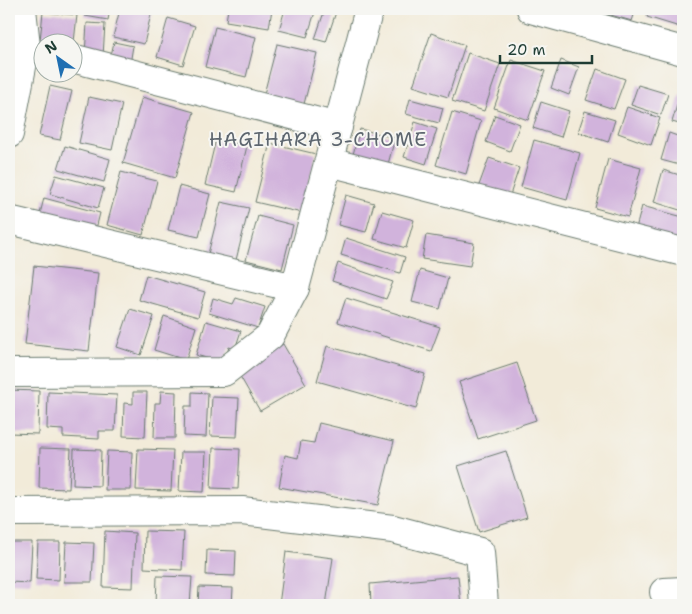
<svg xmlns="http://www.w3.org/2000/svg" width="692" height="614" font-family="'Shantell Sans',sans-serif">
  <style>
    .building { fill: #d1b3dc }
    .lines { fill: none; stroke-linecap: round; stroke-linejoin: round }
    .minor-casing { stroke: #697a6e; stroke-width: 30 }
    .minor { stroke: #fff; stroke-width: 28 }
    .labels { text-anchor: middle; stroke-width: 4; stroke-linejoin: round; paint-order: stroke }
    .neighbourhood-label { font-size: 19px; letter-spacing: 1px; fill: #5d666f; stroke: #f6f6f2 }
  </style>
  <rect width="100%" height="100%" fill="#f6f6f2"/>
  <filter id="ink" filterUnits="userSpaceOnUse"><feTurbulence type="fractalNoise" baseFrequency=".02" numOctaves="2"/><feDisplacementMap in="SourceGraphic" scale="10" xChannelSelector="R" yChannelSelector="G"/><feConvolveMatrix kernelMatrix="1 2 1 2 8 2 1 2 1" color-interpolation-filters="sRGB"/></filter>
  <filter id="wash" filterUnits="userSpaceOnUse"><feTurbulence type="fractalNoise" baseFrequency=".0096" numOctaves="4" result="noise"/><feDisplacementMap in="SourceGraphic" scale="20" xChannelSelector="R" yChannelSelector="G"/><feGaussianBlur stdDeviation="1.12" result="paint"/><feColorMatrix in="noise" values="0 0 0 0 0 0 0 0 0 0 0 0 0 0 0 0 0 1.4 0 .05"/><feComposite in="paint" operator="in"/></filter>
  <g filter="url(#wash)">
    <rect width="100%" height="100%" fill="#f2ebd9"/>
    <g id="blocks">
      <g class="building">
        <path d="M86,9H110L108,20L85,16Z"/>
        <path d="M120,9H145L152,10L144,44L113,37Z"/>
        <path d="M228,9H272L269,28L226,21Z"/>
        <path d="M285,9H316L307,37L279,30Z"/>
        <path d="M325,9H337L326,42L315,39Z"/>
        <path d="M589,9H636L632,21Z"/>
        <path d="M649,9H683V28L647,17Z"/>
        <path d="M43,12L77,15L74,42L40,41Z"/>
        <path d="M168,18L195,26L183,65L157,57Z"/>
        <path d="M87,23L105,24L103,56L85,55Z"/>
        <path d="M215,27L256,37L246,77L205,67Z"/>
        <path d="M431,33L465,45L448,97L413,86Z"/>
        <path d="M114,42L133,46L130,64L110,60Z"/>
        <path d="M277,44L317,53L304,104L264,94Z"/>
        <path d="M468,53L500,64L484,111L452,101Z"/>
        <path d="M511,60L545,71L528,120L494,108Z"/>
        <path d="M561,60L579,67L569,95L551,88Z"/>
        <path d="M597,69L625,79L614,109L586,100Z"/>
        <path d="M638,85L668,94L661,115L631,105Z"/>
        <path d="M50,86L72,91L60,140L39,136Z"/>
        <path d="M680,95L683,96V125L672,122Z"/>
        <path d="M89,97L122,104L112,150L79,143Z"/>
        <path d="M142,97L194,112L175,178L123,163Z"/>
        <path d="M410,99L443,108L439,123L406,114Z"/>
        <path d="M541,102L569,111L561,137L533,128Z"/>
        <path d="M627,107L660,118L651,145L618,133Z"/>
        <path d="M585,111L615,120L608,142L578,132Z"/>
        <path d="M452,112L481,121L466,174L436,165Z"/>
        <path d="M495,115L520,124L510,151L486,142Z"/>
        <path d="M415,122L437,129L426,164L404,157Z"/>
        <path d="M360,129L395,138L387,168L352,158Z"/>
        <path d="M669,133L683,138V166L661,160Z"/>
        <path d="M216,139L247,146L236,192L205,185Z"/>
        <path d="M534,140L580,153L567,200L521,187Z"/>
        <path d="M270,143L316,154L302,213L255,202Z"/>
        <path d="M65,146L110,159L104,182L58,169Z"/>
        <path d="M489,158L519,168L509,198L478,188Z"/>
        <path d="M608,159L641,168L628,217L595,208Z"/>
        <path d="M663,170L683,176V211L654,202Z"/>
        <path d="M121,172L157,181L143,235L107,225Z"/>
        <path d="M56,175L104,188L98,208L50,194Z"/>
        <path d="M179,186L210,194L199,237L168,230Z"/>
        <path d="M346,195L374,203L366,232L338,225Z"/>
        <path d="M44,198L100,213L95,233L39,218Z"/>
        <path d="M221,202L249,208L236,260L208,254Z"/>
        <path d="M642,206L683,217V234L680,244L635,232Z"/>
        <path d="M382,211L414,220L406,248L374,239Z"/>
        <path d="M258,216L293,225L282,269L246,260Z"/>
        <path d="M426,235L474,243L470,266L422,259Z"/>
        <path d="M346,238L405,257L400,273L341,255Z"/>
        <path d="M338,263L393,282L386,299L332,281Z"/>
        <path d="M34,266L98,273L89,351L25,344Z"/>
        <path d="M420,270L448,278L440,309L412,302Z"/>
        <path d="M146,275L205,292L198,317L139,300Z"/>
        <path d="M213,298L233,304L236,298L265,307L258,328L209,313Z"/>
        <path d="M346,298L440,327L431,351L338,322Z"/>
        <path d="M130,309L154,316L141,355L117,347Z"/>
        <path d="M164,316L196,327L186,360L154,350Z"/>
        <path d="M206,321L241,331L235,349L229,347L224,363L196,355Z"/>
        <path d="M283,344L306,384L260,411L237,371Z"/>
        <path d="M327,346L425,374L416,409L317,381Z"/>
        <path d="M517,363L536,420L478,439L459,382Z"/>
        <path d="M9,390L39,391L38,434L9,433Z"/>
        <path d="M161,391L176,392L175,438H154L155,403H160Z"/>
        <path d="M48,392L117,395L115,431H99V439L63,437V430L47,429Z"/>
        <path d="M133,392H147L145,437L123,436L124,403L133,404Z"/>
        <path d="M192,392L208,393L206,437L184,436L185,406H192Z"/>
        <path d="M212,397L239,398L237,437L210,436Z"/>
        <path d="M319,423L394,441L378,505L279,487L285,455L298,458L301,441L314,443Z"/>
        <path d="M40,448L71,449L69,489L39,488Z"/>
        <path d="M213,448L240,449L238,489L211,488Z"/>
        <path d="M74,449L101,450L100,486L73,485Z"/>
        <path d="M138,449L173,450L171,491L136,490Z"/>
        <path d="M107,451L132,452L131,490H105Z"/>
        <path d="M506,451L527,517L479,532L458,466Z"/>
        <path d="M181,452H206L204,492L179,491Z"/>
        <path d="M105,531L135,533L133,588L103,587Z"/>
        <path d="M145,531L184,532L182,570L144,568Z"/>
        <path d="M9,542H32L30,583L9,582Z"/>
        <path d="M38,542H60L59,580L36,579Z"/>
        <path d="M66,542L94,543L92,582H64Z"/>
        <path d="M207,550L236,551L235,576L206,575Z"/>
        <path d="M286,552L333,558L326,605H279Z"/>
        <path d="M157,576L192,577L190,605H156Z"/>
        <path d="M458,576L461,605H371L370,584Z"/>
        <path d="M199,587L233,588L232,605H198Z"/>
      </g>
    </g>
  </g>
  <g filter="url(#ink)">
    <use href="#blocks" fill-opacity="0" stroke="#697a6e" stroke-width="1"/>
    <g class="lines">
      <g class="minor-casing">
        <g id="minor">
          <path d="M531,9L683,51"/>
          <path d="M72,58L338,127"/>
          <path d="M9,134L26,46L22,9"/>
          <path d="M329,162L683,252"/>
          <path d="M9,220L295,288L369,9"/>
          <path d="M9,373L224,372L270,336L295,288"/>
          <path d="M9,512L242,511L393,529L480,552L484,605"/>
          <path d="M664,592L683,591"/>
        </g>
      </g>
      <use href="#minor" class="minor"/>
    </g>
  </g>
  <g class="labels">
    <g class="neighbourhood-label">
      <text x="318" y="146">HAGIHARA 3-CHOME</text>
    </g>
  </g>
  <rect width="692" height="614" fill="none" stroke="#f6f6f2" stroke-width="30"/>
  <g transform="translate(58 58) rotate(327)"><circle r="24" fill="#f6f6f2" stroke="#a0aca6"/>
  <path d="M0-4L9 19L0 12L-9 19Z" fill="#1f6fb2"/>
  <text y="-8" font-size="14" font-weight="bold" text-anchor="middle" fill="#1f3d34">N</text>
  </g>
  <path d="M500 55v8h92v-8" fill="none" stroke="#1f3d34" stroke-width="2.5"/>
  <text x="507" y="55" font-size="15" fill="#1f3d34" stroke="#f6f6f2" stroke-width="4" paint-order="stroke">20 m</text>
</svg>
